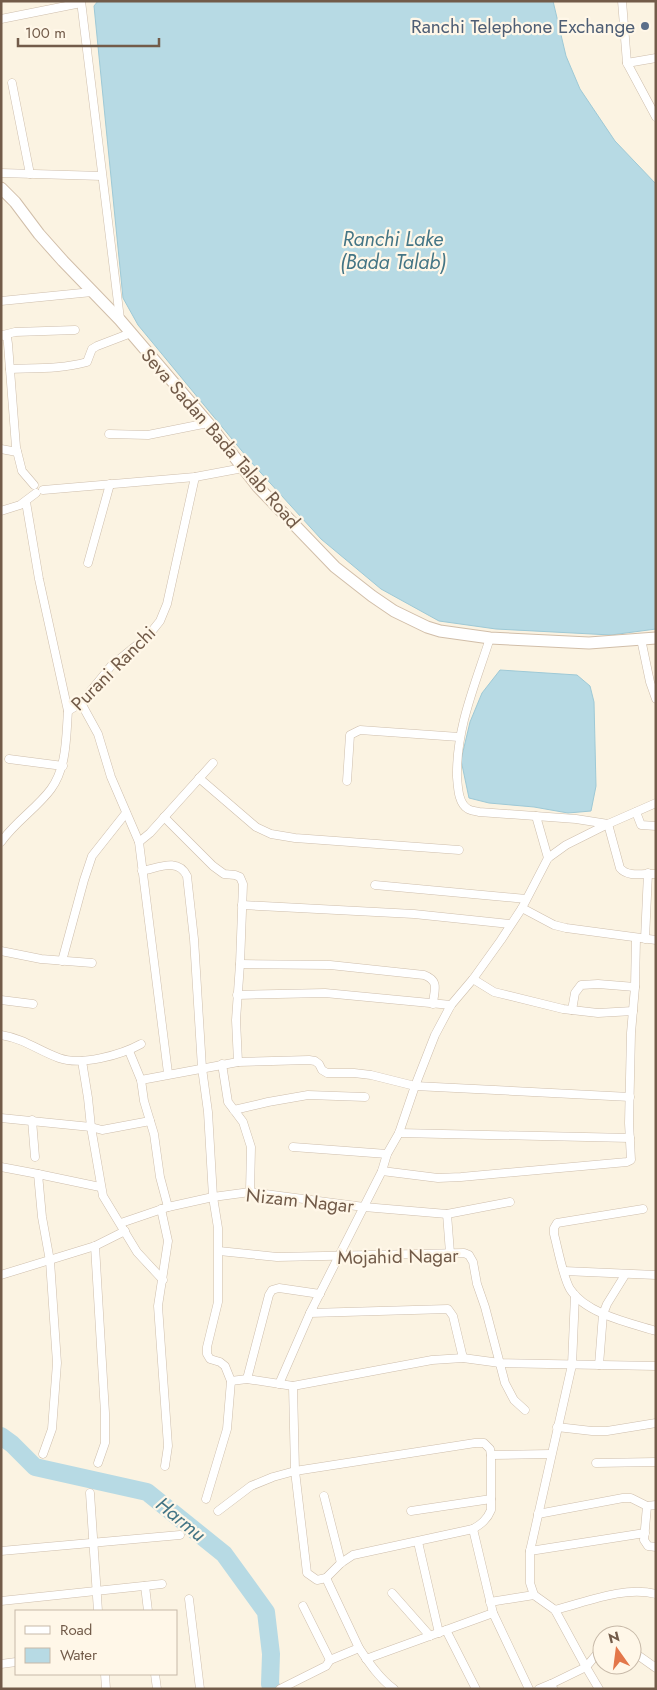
<svg xmlns="http://www.w3.org/2000/svg" width="657" height="1690" font-family="Jost,sans-serif">
  <style>
    .water { fill: #b7dae4; stroke: #9ec9d6 }
    .lines { fill: none; stroke-linecap: round; stroke-linejoin: round }
    .river { stroke: #b7dae4; stroke-width: 18 }
    .street-casing { stroke: #cebeac; stroke-width: 9 }
    .secondary-casing { stroke: #d1bea9; stroke-width: 13 }
    .street { stroke: #fff; stroke-width: 8 }
    .secondary { stroke: #fff; stroke-width: 11 }
    .service-dot { fill: #5c6f8a; stroke: #fff7e8; stroke-width: 2 }
    .labels { text-anchor: middle; stroke-width: 4.5; stroke-linejoin: round; paint-order: stroke }
    .service-label { font-size: 19px; fill: #4e5e75; stroke: #fff7e8; text-anchor: end }
    .street-label { font-size: 19px; fill: #725b49; stroke: #fff7e8 }
    .water-label { font-size: 20px; font-style: italic; fill: #447585; stroke: #fff7e8 }
  </style>
  <rect width="100%" height="100%" fill="#fbf3e2"/>
  <g class="water">
    <path d="M98,1H553L566,56L580,89L615,141L656,184V629L611,635L496,629L439,621L381,589L321,539L251,462L138,325L123,298L94,6Z"/>
    <path d="M500,670L577,675L590,686L594,702L596,786L591,811L568,813L534,807L489,803L469,798L461,760L470,722L482,693Z"/>
  </g>
  <g class="lines">
    <path class="river" d="M1,1436L12,1444L35,1467L147,1492L224,1554L266,1612L271,1654L270,1684L272,1689"/>
    <g class="street-casing">
      <g id="street">
        <path d="M81,1L120,319"/>
        <path d="M622,1L627,63L656,117"/>
        <path d="M1,19L81,3"/>
        <path d="M627,63L656,58"/>
        <path d="M12,83L30,174"/>
        <path d="M1,173L102,176"/>
        <path d="M1,301L92,292"/>
        <path d="M1,335L7,337L8,344L16,447L22,471L34,485"/>
        <path d="M3,335L15,332L75,330"/>
        <path d="M10,369C36,368 62,369 87,362L92,349L97,346L131,333"/>
        <path d="M109,434L148,435L208,423"/>
        <path d="M1,449L17,452"/>
        <path d="M43,490L195,477L243,468"/>
        <path d="M26,502L39,579L68,711"/>
        <path d="M1,511L20,505L36,493"/>
        <path d="M88,563L110,484"/>
        <path d="M490,638C475,685 456,728 457,777C458,787 458,803 468,809C471,811 476,811 479,812L576,819L608,824L656,803"/>
        <path d="M641,639L650,682L656,699"/>
        <path d="M81,703L98,734L111,777L139,842L168,1073"/>
        <path d="M9,759L63,766"/>
        <path d="M199,778L256,827L271,834L295,838L459,850"/>
        <path d="M347,781L350,735L360,730L459,737"/>
        <path d="M636,812L641,825L656,826"/>
        <path d="M536,816L548,858"/>
        <path d="M164,817L213,866L224,874L235,875L240,877L243,884L240,964L236,1020L238,1062"/>
        <path d="M1,842C15,822 37,808 51,789C67,767 66,737 68,711L81,703L111,666L148,636L160,621L167,604L195,477"/>
        <path d="M139,842L150,833L213,763"/>
        <path d="M142,871C158,868 178,857 187,876L194,939L202,1068L208,1112L213,1197L218,1228V1302L207,1347V1354L210,1359L220,1362L225,1366L231,1381L227,1429L206,1499"/>
        <path d="M375,885L526,899"/>
        <path d="M242,905L414,914L510,924"/>
        <path d="M522,908L554,925L566,928L656,940"/>
        <path d="M645,939L648,873"/>
        <path d="M1,951L41,959L92,963"/>
        <path d="M62,961L84,880L92,856L126,813"/>
        <path d="M240,964L330,965L424,975C440,981 434,990 433,1004"/>
        <path d="M473,979L494,992L563,1009L598,1013L633,1011"/>
        <path d="M237,995L325,993L451,1005"/>
        <path d="M1,1000L33,1004"/>
        <path d="M572,1010L575,993L581,985L598,984L635,987"/>
        <path d="M1,1035C25,1039 37,1050 59,1058C81,1066 121,1055 141,1044"/>
        <path d="M129,1051L141,1080L144,1101L154,1134L160,1177L168,1207"/>
        <path d="M82,1061L88,1098L91,1127L103,1196L137,1252L163,1280"/>
        <path d="M222,1064L228,1102L243,1122L251,1147L250,1192"/>
        <path d="M141,1080L238,1062L309,1060L315,1061L319,1064L322,1070L327,1073H354L371,1075L415,1086L630,1097"/>
        <path d="M234,1110L268,1102L308,1095L365,1097"/>
        <path d="M1,1118L91,1127L102,1130L150,1121"/>
        <path d="M32,1120L35,1157"/>
        <path d="M399,1133L630,1138"/>
        <path d="M293,1147L387,1154"/>
        <path d="M1,1167L38,1174"/>
        <path d="M382,1171L438,1178L461,1177L627,1162L631,1160L629,1123L631,1033L635,987L636,938"/>
        <path d="M161,1209L168,1241L158,1306L168,1446L165,1466"/>
        <path d="M643,1209L557,1223L554,1228V1234C558,1249 563,1277 570,1289C586,1314 630,1323 656,1331"/>
        <path d="M447,1214L450,1253"/>
        <path d="M121,1223L168,1207L213,1197L250,1192L364,1207L447,1214L510,1202"/>
        <path d="M95,1246L105,1413V1443L98,1463"/>
        <path d="M219,1251L277,1257L464,1253L469,1255L473,1262L477,1284L485,1307L505,1383L514,1400L525,1410"/>
        <path d="M564,1271L656,1275"/>
        <path d="M1,1275L95,1246L125,1231"/>
        <path d="M575,1295L572,1365L530,1551V1583L534,1595L555,1610L586,1667L599,1689"/>
        <path d="M463,1358L453,1316L448,1309L310,1313L382,1171L387,1154L399,1133L415,1086L435,1035L451,1005L473,979L501,940L522,908L548,858L566,845L608,824L620,868C628,878 645,873 656,874"/>
        <path d="M599,1365L603,1314L607,1304L625,1275"/>
        <path d="M247,1379L269,1295L272,1290L279,1288L320,1294"/>
        <path d="M231,1381L247,1379L293,1386L432,1360L463,1358L500,1363L656,1366"/>
        <path d="M279,1384L310,1313"/>
        <path d="M293,1386L295,1471L307,1573L317,1580L326,1578L359,1648C369,1663 380,1679 394,1689"/>
        <path d="M557,1427L592,1431H607L656,1423"/>
        <path d="M43,1454L52,1429L57,1363L50,1261L42,1217L38,1174L100,1187"/>
        <path d="M491,1455L551,1454"/>
        <path d="M596,1463L656,1462"/>
        <path d="M90,1493L98,1611"/>
        <path d="M324,1496L341,1563"/>
        <path d="M656,1505L647,1506L644,1540L648,1546L656,1547"/>
        <path d="M218,1511L251,1486L273,1477L295,1471L475,1443H484L490,1449L491,1455V1510C487,1520 481,1524 473,1529L353,1555L341,1563L326,1578"/>
        <path d="M411,1511L491,1499"/>
        <path d="M538,1514L623,1498H631L647,1506"/>
        <path d="M473,1529L493,1613L529,1689"/>
        <path d="M418,1542L439,1633"/>
        <path d="M1,1551L180,1535"/>
        <path d="M530,1551L645,1533"/>
        <path d="M145,1586L148,1611"/>
        <path d="M392,1593L430,1636"/>
        <path d="M189,1599L200,1689"/>
        <path d="M1,1601L162,1584"/>
        <path d="M490,1602L534,1595"/>
        <path d="M303,1606L330,1660"/>
        <path d="M555,1610C587,1602 623,1586 656,1594"/>
        <path d="M446,1630L476,1689"/>
        <path d="M632,1651L656,1668"/>
        <path d="M366,1659L493,1613"/>
        <path d="M1,1664L16,1662"/>
        <path d="M105,1674L106,1689"/>
        <path d="M155,1674L157,1689"/>
        <path d="M551,1684L586,1667L602,1648"/>
        <path d="M280,1689L326,1666L330,1660L359,1648"/>
        <path d="M539,1689L551,1684L553,1688"/>
      </g>
    </g>
    <g class="secondary-casing">
      <path id="secondary" d="M1,188L15,202L39,234L63,261L120,320L208,423L258,487L335,567L372,596L394,611L427,627L440,631L490,638L589,643L656,638"/>
    </g>
    <use href="#street" class="street"/>
    <use href="#secondary" class="secondary"/>
  </g>
  <circle class="service-dot" cx="645" cy="26" r="5"/>
  <g class="labels">
    <g class="service-label">
      <text x="635" y="33">Ranchi Telephone Exchange</text>
    </g>
    <g class="street-label">
      <text transform="translate(221 438) rotate(49)" y="7">Seva Sadan Bada Talab Road</text>
      <text transform="translate(113 668) rotate(-45)" y="7">Purani Ranchi</text>
      <text transform="translate(300 1200) rotate(6)" y="7">Nizam Nagar</text>
      <text transform="translate(398 1256) rotate(-1)" y="7">Mojahid Nagar</text>
    </g>
    <g class="water-label">
      <text x="393" y="246">Ranchi Lake<tspan x="393" dy="23">(Bada Talab)</tspan></text>
      <text transform="translate(181 1519) rotate(39)" y="7">Harmu</text>
    </g>
  </g>
  <rect width="657" height="1690" fill="none" stroke="#725b49" stroke-width="5"/>
  <rect x="15" y="1610" width="162" height="65" fill="#fff7e8" stroke="#c7b9a8"/>
  <rect x="25" y="1626" width="25" height="8" fill="#ffffff" stroke="#c7b9a8"/>
  <text x="60" y="1635" font-size="15" fill="#725b49">Road</text>
  <rect x="25" y="1648" width="25" height="15" fill="#b7dae4" stroke="#c7b9a8"/>
  <text x="60" y="1660" font-size="15" fill="#725b49">Water</text>
  <g transform="translate(617 1650) rotate(346)"><circle r="24" fill="#fff7e8" stroke="#c7b9a8"/>
  <path d="M0-4L9 19L0 12L-9 19Z" fill="#e3774a"/>
  <text y="-8" font-size="14" font-weight="bold" text-anchor="middle" fill="#725b49">N</text>
  </g>
  <path d="M18 38v8h141v-8" fill="none" stroke="#725b49" stroke-width="2.5"/>
  <text x="25" y="38" font-size="15" fill="#725b49" stroke="#fff7e8" stroke-width="4" paint-order="stroke">100 m</text>
</svg>
